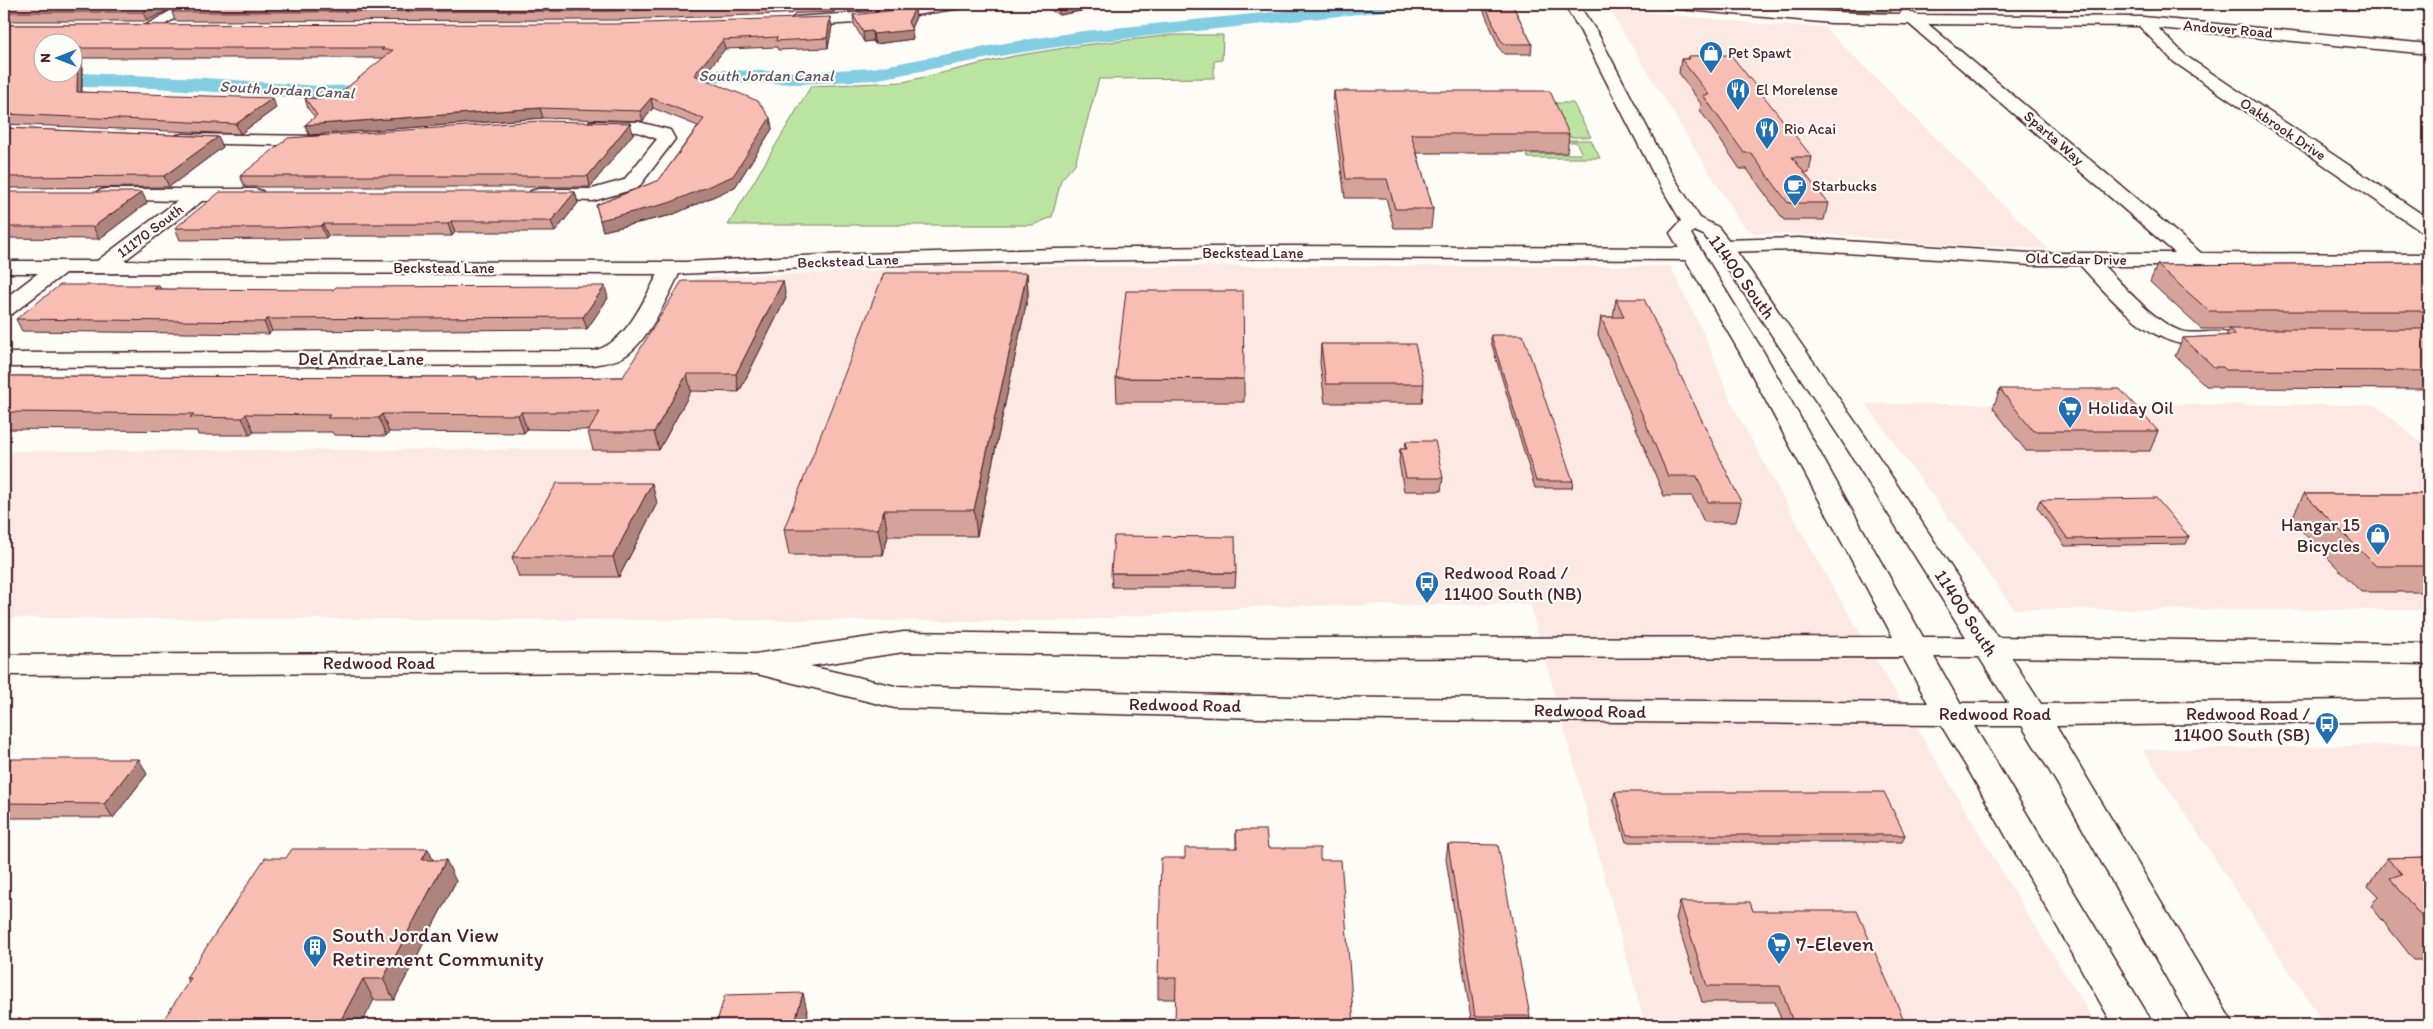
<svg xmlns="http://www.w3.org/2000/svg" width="2433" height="1029" font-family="Itim,sans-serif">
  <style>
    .built { fill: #fce9e3 }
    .green { fill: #bbe4a1; stroke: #828266 }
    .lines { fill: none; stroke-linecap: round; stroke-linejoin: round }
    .canal { fill: #82cde2; fill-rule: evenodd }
    .minor-casing { stroke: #4a1f2b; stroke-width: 3 }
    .major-casing { stroke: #4a1f2b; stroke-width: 3 }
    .minor { fill: #fdfcf7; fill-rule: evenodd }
    .major { fill: #fdfcf7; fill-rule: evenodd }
    .wall { fill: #d6a39a; stroke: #4a1f2b }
    .shaded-wall { fill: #ae857d; stroke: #4a1f2b }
    .building { fill: #f9beb3; stroke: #4a1f2b; fill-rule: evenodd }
    .labels { text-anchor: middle; stroke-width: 4.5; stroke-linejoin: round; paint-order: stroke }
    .far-street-label { font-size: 15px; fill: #4a1f2b; stroke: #fdfcf7 }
    .far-poi-label { font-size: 15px; fill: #4a1f2b; stroke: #fdfcf7; text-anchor: start }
    .far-water-label { font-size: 16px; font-style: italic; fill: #5b5362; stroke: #fdfcf7 }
    .street-label { font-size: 18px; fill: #4a1f2b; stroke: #fdfcf7 }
    .poi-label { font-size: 18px; fill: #4a1f2b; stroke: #fdfcf7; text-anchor: start }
    .near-poi-label { font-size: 21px; fill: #4a1f2b; stroke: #fdfcf7; text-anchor: start }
  </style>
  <rect width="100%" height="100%" fill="#fdfcf7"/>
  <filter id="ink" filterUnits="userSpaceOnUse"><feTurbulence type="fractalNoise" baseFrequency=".02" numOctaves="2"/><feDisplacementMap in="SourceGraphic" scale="10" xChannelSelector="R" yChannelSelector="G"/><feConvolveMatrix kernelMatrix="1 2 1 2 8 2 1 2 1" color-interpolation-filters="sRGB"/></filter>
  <g filter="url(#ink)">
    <g class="built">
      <path d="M1634,11L1773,25L1824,27L2048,249L1950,245L1837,235L1754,233L1740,222L1611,12Z"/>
      <path d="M976,266H1670L1704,334L1733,406L1820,565L2026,912L2097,1025H1645L1530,604L1267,606L1067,621L4,618V451L593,449L686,298L696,278Z"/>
      <path d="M1866,404L2376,405L2420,442H2429V610L2014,609Z"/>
      <path d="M2429,744V1025H2325L2143,750Z"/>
    </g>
    <g class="green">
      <path d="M1703,4H1882L1892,12H1788Z"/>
      <path d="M1173,35H1223L1222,60L1214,61V78L1099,79L1075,164L1061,180L1052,217L1033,225H728L811,86L903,82L1014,56L1083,45Z"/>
      <path d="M1495,103H1573L1591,137H1565Z"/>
      <path d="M1566,140H1591L1600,158H1528L1526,154H1582L1576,142H1567Z"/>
    </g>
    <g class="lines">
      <g class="canal">
        <path d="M1354,4H1414L1411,8L1405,9L1084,43L1011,54L873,80L799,84L658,80L651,78L648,74L651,70L658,68L799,72L873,68L1011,42L1084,31Z"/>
        <path d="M2358,4H2429V12L2367,9L2361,8Z"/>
        <path d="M80,73L206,78L319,86L388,85L395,87L398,91L395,95L388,97L319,99L156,88L4,86V74Z"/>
      </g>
      <g class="minor-casing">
        <g id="minor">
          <path d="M182,4H199L154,31L149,33L141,28Z"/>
          <path d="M932,4H968L961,8L870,22L794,27L786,22L794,17L870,12Z"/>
          <path d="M1660,4C1740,4 1820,13 1900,14L1902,11L1907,10L1917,15L2143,17L2429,44V54L2158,28L2186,56L2429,219V234L2422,232L2174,62L2139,26L1928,24L2201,253L2429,254V266H2104C2123,285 2158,327 2185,332C2200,334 2214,330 2228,333L2232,338L2228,343C2160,360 2122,310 2080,265H2030L1799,250L1723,252L1716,250L1713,246L1716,242L1723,240L1799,238L2030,253H2175L1909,24L1831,23L1667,8L1662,7Z"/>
          <path d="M595,121L639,122L670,130L675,139L638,188L593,201L531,199L528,195L531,191L538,189H592L624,180L657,139L638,132L589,130L586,126L589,122Z"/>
          <path d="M183,134L320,136L326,137L329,141L326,145L320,146L177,143L174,139L177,135Z"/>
          <path d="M105,189H255L262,191L265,195L262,199L255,201H202L124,261L685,262L822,255L1056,249L1289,246L1693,248L1700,250L1703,254L1700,258L1693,260L1289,258L1056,261L822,267L679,274C667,298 647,344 623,357C614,362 603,363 593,365L4,367V353L593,351C626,344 643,301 658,274L65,273L12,314L4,316V299L38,273H4V261H97L177,201L98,199L95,195L98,191Z"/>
        </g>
      </g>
      <g class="major-casing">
        <path id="major" d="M1564,4H1578L1597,32L1671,173L1700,218L1718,227L1730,242L1865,436L1997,637L2429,644V664L2011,657L2041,704L2429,699V721L2056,726L2234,1025H2193L2057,783L2022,726H1974L2154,1025H2113L1969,771L1941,725L1292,719L895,708L757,674L641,672L4,675V655L641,652L755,654L904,632L1299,638L1893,637L1739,351L1670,233L1681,221L1653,173L1581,32ZM1694,231L1704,235L1715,250L1839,436L1966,637H1923L1763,351L1691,234ZM904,652L1299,658L1903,657L1928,703L1292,697L895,686L810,666ZM1934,657H1979L2008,703H1960Z"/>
      </g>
      <use href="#minor" class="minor"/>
      <use href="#major" class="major"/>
    </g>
    <g class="wall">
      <path d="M4,4H179L147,21H4V23Z"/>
      <path d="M184,4H835L834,12L617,20L175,21L172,12Z"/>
      <path d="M844,4H919L848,11Z"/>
      <path d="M1046,4H1224L1199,7L1196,4L1103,7L1059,15L1052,11Z"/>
      <path d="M1481,4H1512L1532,44L1531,54H1504L1499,48Z"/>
      <path d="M853,15L916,17L911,28L913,39L875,44L873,41L864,42L854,24Z"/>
      <path d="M4,25L832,26L828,48L778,50L777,47L725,49L701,78L770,118L772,129L735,187L672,215L603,231L596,205L659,180L698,126L653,108L643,121L543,118L309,135L305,125L315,117L308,109L305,98L333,99L384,58H82V92L276,108L240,134L4,124Z"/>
      <path d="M1688,56L1812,157L1809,173H1804L1828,203L1824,220H1784L1747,169H1740L1700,110L1701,104L1679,73L1681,59H1687Z"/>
      <path d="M1334,91L1569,134L1567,153H1417L1433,209L1431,228H1394L1386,198H1345L1333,108Z"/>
      <path d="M630,123L633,134L590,187H245L240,176Z"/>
      <path d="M4,128L218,137L223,147L169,187L4,188Z"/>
      <path d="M4,192L147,203L99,239L4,238Z"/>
      <path d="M575,192L578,203L555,232H455L452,236H328L326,238L283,239L180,240L175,228Z"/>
      <path d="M2429,263V389L2217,388L2215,386H2206L2175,356L2183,338L2226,336L2229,329H2201L2150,282L2157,265Z"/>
      <path d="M1027,273L1028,295L977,536H888L883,555H789L784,529Z"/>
      <path d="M159,285L160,289L608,298L587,329L272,331L269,334L22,331L16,319Z"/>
      <path d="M786,298L739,392L691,391L659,450H593L588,432L589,430L527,429L524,433L389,432L386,436L334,435L332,432H254L250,435H198L197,431L4,429V376L477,377L478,379L623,377Z"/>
      <path d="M1616,299L1741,502L1736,522H1704L1692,496H1664L1598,335L1601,317H1613Z"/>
      <path d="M1491,335L1573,481L1572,488H1535L1491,342Z"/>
      <path d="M1321,344L1424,384L1422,403H1325L1320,363Z"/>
      <path d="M1116,378L1244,379V402H1117Z"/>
      <path d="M2000,389L2158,431L2150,451H2026L1993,408Z"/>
      <path d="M1406,441L1443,478L1441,491H1404L1399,462L1400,449H1405Z"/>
      <path d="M2304,494H2429V592H2361L2291,520Z"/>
      <path d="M2040,500L2189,537L2186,544L2065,546L2037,507Z"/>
      <path d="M657,503L619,577H519L512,557Z"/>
      <path d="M1111,573H1236L1235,587H1112Z"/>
      <path d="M4,759L147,774L113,818H4Z"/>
      <path d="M1615,792L1905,835L1902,842H1626L1613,799Z"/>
      <path d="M1236,830L1268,848L1320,860L1175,999H1158V978L1185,858L1236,848Z"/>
      <path d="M1448,844L1530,1016L1528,1025H1472L1446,859Z"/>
      <path d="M428,849L433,860L456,881L394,1000H374L189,982L186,978L286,858Z"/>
      <path d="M2429,857V962L2428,960H2414L2371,906L2378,896L2368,886L2387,858Z"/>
      <path d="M1680,902L1753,911L1906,1025H1783L1775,1002H1702L1676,918Z"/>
    </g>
    <g class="shaded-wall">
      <path d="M158,4H179L147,21L143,12Z"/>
      <path d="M833,4H835L834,12Z"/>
      <path d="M847,4H919L848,11Z"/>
      <path d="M1073,4H1103V7L1059,15V6Z"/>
      <path d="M1199,4H1224L1199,7Z"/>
      <path d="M915,8L916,17L910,30H912L913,39L875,44L873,34L908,22Z"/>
      <path d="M830,17L832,26L828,48L827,38Z"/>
      <path d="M872,31L873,41L864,42L863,32Z"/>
      <path d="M723,40L725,49L696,85L694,75Z"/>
      <path d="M78,48L82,58L81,102L77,92Z"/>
      <path d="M273,98L276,108L240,134L236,124Z"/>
      <path d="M651,98L653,108L643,121L640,111Z"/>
      <path d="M540,108L543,118L309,135L305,125Z"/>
      <path d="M770,118L772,129L735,187L672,215L603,231L600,220Z"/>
      <path d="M630,123L633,134L590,187L588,176Z"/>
      <path d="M218,137L223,147L169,187L164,176Z"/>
      <path d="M142,192L147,203L99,239L93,227Z"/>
      <path d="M575,192L578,203L555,232L551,221Z"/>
      <path d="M451,221L455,232L452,236L448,224Z"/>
      <path d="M323,224L328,236L326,238L321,226Z"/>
      <path d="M1027,273L1028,295L977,536L974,510Z"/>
      <path d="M783,281L786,298L739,392L736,374Z"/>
      <path d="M159,285L164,297L154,289Z"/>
      <path d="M605,286L608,298L587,329L583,317Z"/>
      <path d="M267,319L272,331L269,334L264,322Z"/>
      <path d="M687,374L691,391L659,450L654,432Z"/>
      <path d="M521,412L527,429L524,433L518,415Z"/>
      <path d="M246,414L254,432L250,435L242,418Z"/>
      <path d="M382,414L389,432L386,436L379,418Z"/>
      <path d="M652,483L657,503L619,577L613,557Z"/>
      <path d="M884,510L888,536L883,555L878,529Z"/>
      <path d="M139,759L147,774L113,818L104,804Z"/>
      <path d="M428,849L438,870L422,860Z"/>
      <path d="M446,860L456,881L394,1000L383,979Z"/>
      <path d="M363,979L374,1000L361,1025H338Z"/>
      <path d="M803,993L808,1015L806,1025H794Z"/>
    </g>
    <g class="building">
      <path d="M4,4H158L143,12H4Z"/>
      <path d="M184,4H817L615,11L172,12Z"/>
      <path d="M1054,4H1073L1059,6Z"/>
      <path d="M1485,4H1512L1532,44H1505L1500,39Z"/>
      <path d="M915,8L908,22L912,30L873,34L872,31L863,32L853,15Z"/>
      <path d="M830,17L827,38L776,41L777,37L723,40L694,75L758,101L770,118L733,176L669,203L600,220L596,205L659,180L704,119L651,98L640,111L540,108L305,125L317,115L305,98L333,99L393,50H381L384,48H78L77,92L273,98L236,124L4,114V25L615,24ZM42,42H72V72H42Z"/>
      <path d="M1731,55L1812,157H1792L1828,203H1788L1751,153H1744L1703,95H1709L1681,59H1690L1688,56Z"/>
      <path d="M1334,91H1550L1569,134H1411L1433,209H1395L1387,179H1346Z"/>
      <path d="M540,121L630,123L588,176H240L288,138Z"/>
      <path d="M4,128L218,137L164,176L4,177Z"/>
      <path d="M4,192H142L93,227H4Z"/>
      <path d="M220,192H575L551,221H451L448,224H323L321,226L279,228H175Z"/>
      <path d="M2429,263V311H2209L2157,265Z"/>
      <path d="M884,273H1027L974,510H884L878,529H784Z"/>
      <path d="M682,281H783L736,374H687L654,432H588L600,412H521L518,415L382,414L379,418H327L330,415L246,414L242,418L190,417L194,414L4,412V376L477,377L476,379L623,377Z"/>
      <path d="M60,285H159L154,289L333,290L336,287L605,286L583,317L267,319L264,322L16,319Z"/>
      <path d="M1126,291H1243L1244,379L1116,378Z"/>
      <path d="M1616,299H1644L1741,502H1708L1697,476H1668L1601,317H1624Z"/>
      <path d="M2229,329H2429V371L2226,370L2223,367H2214L2183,338L2236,335Z"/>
      <path d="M1491,335H1523L1573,481H1536Z"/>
      <path d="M1321,344H1415L1424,384H1326Z"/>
      <path d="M2000,389H2120L2158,431H2033Z"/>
      <path d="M1406,441H1435L1443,478H1406L1400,449H1407Z"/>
      <path d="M557,483H652L613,557H512Z"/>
      <path d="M2304,494H2429V566H2376Z"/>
      <path d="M2156,498L2189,537L2068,539L2040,500Z"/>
      <path d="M1114,536L1235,537L1236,573H1111Z"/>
      <path d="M4,759H139L104,804L4,803Z"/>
      <path d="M1615,792H1884L1905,835H1627Z"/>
      <path d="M1236,830H1266L1268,848H1320V860H1341L1354,1025H1175L1176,978H1158L1161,858H1185V848H1237Z"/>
      <path d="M1448,844L1498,845L1530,1016H1475Z"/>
      <path d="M292,849H428L422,860H446L383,979H363L338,1025H160L191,978H186L265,858H286Z"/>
      <path d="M2429,857V926L2390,878L2402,874L2387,858Z"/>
      <path d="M1680,902H1750L1753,911H1857L1906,1025H1794L1780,986H1707Z"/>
      <path d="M803,993L794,1025H716L725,995Z"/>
    </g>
  </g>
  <defs>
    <g id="shop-pin" transform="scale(1.25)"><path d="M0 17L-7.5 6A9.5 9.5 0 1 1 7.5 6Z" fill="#1f6fb2" stroke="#fdfcf7"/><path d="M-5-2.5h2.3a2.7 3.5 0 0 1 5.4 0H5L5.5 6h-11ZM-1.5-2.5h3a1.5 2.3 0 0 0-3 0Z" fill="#fff"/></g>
    <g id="restaurant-pin" transform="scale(1.25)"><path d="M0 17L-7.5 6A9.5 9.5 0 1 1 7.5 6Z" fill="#1f6fb2" stroke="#fdfcf7"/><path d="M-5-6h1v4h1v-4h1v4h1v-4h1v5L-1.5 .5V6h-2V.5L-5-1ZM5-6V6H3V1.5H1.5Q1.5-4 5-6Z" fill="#fff"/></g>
    <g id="cafe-pin" transform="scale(1.25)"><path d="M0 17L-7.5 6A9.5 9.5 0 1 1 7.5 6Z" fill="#1f6fb2" stroke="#fdfcf7"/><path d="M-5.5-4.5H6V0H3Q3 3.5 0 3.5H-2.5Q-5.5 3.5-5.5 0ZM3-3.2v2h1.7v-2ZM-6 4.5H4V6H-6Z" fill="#fff"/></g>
    <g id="supermarket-pin" transform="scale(1.25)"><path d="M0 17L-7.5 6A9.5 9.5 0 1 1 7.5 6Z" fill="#1f6fb2" stroke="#fdfcf7"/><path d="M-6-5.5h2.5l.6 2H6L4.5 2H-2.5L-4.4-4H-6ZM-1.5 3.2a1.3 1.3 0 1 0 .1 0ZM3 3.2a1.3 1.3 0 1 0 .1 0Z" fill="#fff"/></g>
    <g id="bus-pin" transform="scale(1.25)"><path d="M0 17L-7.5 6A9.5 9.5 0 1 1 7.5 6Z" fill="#1f6fb2" stroke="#fdfcf7"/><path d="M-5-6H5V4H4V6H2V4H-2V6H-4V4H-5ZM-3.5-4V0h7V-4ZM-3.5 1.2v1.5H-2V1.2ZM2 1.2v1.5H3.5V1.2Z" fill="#fff"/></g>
    <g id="building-pin" transform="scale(1.25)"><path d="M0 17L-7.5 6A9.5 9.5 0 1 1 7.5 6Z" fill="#1f6fb2" stroke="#fdfcf7"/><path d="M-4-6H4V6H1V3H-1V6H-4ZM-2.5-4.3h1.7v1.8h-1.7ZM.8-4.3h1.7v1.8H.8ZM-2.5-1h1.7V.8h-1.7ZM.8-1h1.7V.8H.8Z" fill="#fff"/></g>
  </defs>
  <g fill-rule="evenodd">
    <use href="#shop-pin" x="1711" y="53"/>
    <use href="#restaurant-pin" x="1738" y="90"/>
    <use href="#restaurant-pin" x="1767" y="129"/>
    <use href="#cafe-pin" x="1795" y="186"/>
    <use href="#supermarket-pin" x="2070" y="408"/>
    <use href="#shop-pin" x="2378" y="535"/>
    <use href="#bus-pin" x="1427" y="583"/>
    <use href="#bus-pin" x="2327" y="724"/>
    <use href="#supermarket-pin" x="1779" y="944"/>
    <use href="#building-pin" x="315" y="947"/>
  </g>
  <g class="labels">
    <g class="far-street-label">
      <text transform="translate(2228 29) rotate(5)" y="5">Andover Road</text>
      <text transform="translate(2283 129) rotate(34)" y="5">Oakbrook Drive</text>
      <text transform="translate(2054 138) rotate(41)" y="5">Sparta Way</text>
      <text transform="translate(150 231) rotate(-37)" y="5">11170 South</text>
      <text x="1253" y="258">Beckstead Lane</text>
      <text transform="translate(2076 259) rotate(1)" y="5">Old Cedar Drive</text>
      <text transform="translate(848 261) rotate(-2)" y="5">Beckstead Lane</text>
      <text x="444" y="273">Beckstead Lane</text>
    </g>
    <g class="far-poi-label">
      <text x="1728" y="58">Pet Spawt</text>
      <text x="1756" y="95">El Morelense</text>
      <text x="1784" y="134">Rio Acai</text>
      <text x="1812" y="191">Starbucks</text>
    </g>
    <g class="far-water-label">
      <text x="766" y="81">South Jordan Canal</text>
      <text transform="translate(287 89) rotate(3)" y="6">South Jordan Canal</text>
    </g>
    <g class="street-label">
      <text transform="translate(1742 277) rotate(54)" y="6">11400 South</text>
      <text x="361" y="365">Del Andrae Lane</text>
      <text transform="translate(1966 613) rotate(57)" y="6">11400 South</text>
      <text x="379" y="669">Redwood Road</text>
      <text transform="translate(1185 705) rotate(1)" y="6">Redwood Road</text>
      <text transform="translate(1590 711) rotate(1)" y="6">Redwood Road</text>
      <text x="1995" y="720">Redwood Road</text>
    </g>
    <g class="poi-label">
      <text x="2088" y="414">Holiday Oil</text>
      <text x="2360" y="531" text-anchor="end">Hangar 15<tspan x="2360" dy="21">Bicycles</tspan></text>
      <text x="1444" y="579">Redwood Road /<tspan x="1444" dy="21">11400 South (NB)</tspan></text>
      <text x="2310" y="720" text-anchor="end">Redwood Road /<tspan x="2310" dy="21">11400 South (SB)</tspan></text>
    </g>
    <g class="near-poi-label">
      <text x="332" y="942">South Jordan View<tspan x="332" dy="24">Retirement Community</tspan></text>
      <text x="1796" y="951">7-Eleven</text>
    </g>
  </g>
  <rect width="2433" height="1029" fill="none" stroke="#fdfcf7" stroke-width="20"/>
  <rect x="10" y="10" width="2413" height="1009" fill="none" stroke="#4a1f2b" stroke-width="2" filter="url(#ink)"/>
  <g transform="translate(58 58) rotate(270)"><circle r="24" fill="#fdfcf7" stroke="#b5a4a5"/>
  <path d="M0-4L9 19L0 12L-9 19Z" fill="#1f6fb2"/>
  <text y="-8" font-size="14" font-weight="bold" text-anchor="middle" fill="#4a1f2b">N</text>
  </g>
</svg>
